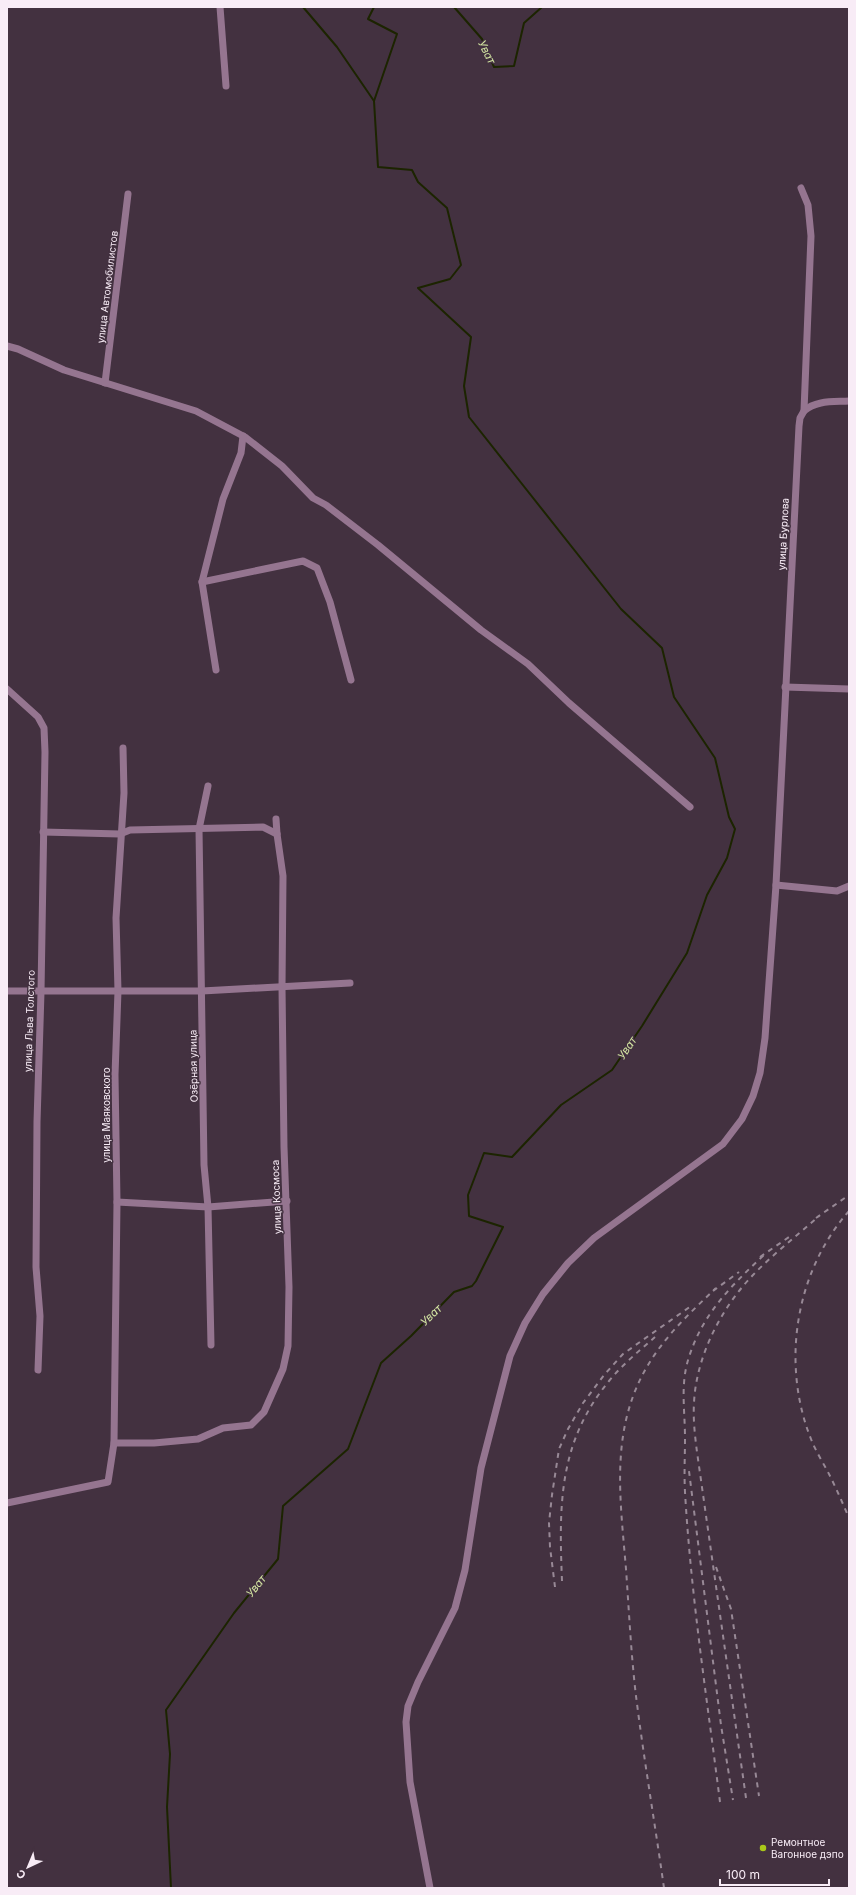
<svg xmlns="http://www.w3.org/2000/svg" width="856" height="1895" font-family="Inter,sans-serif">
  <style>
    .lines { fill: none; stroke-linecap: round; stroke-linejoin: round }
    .stream { stroke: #1c2400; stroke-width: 2 }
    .minor { stroke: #957590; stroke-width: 7 }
    .rail { stroke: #988996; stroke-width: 2; stroke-dasharray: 5 5; stroke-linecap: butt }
    .poi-dot { fill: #a9c71a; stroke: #433140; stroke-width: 1.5 }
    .labels { text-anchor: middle; stroke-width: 3; stroke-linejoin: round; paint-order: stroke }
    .street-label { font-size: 10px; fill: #f8ecf6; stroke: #433140 }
    .poi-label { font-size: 10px; fill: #f8ecf6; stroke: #433140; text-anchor: start }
    .water-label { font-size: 11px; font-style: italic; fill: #d5e7a3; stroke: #433140 }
  </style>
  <rect width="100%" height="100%" fill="#433140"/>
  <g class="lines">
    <g class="stream">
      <path d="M454,7L482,39L494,67L514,66L524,23L542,7"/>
      <path d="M374,101L397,34L368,19L374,7"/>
      <path d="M171,1888L167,1807L170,1754L166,1710L234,1613L278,1559L283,1506L348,1449L381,1363L411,1336L454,1292L472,1286L476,1281L503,1227L469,1216L468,1195L484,1153L512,1157L561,1105L612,1070L642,1026L687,953L707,895L727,858L735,829L729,817L715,758L674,697L662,648L621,609L469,417L464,386L471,337L418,288L450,279L461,265L447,208L418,182L412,170L378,167L374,101L337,47L303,7"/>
    </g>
    <g class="minor">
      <path d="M220,7L226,86"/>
      <path d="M7,346L18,349L64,370L196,411L245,437L282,466L313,498L326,505L378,545L481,630L528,664L569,703L690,807"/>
      <path d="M105,383L128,194"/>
      <path d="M804,411C816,400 834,402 849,401"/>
      <path d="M202,582L303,561L317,568L330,602L351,680"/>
      <path d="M216,670L202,582L223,499L241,453L243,436"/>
      <path d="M785,687L849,689"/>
      <path d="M7,689L38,717L44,728L45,752L41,992L37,1122L36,1267L40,1316L38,1370"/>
      <path d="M208,786L199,829L204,1165L208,1207L211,1345"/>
      <path d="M43,832L120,834L130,830L263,827L277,834"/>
      <path d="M776,885L837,891L849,886"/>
      <path d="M7,991H202L350,983"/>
      <path d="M117,1202L208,1207L287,1201"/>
      <path d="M114,1443H154L198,1439L223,1428L251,1425L264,1412L283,1369L288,1346L289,1287L284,1147L282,987L283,876L277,834L276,819"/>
      <path d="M7,1503L108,1482L114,1443L117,1202L115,1075L118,991L116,918L124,793L123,748"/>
      <path d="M430,1888L410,1782L406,1722L408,1706L418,1682L455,1608L465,1570L481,1468L510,1356L525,1323L543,1294L568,1263L594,1238L723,1144L742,1119L753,1096L760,1073L765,1038L776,885L799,426L800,418L804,411L811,236L808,205L801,188"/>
    </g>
    <g class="rail">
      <path d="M849,1211C795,1272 781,1364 811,1439C816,1452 824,1464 830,1476C837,1490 843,1504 849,1518"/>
      <path d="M816,1218L849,1195"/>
      <path d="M760,1257L789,1237"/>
      <path d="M713,1291L739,1272"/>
      <path d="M689,1471L721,1725L733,1800"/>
      <path d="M716,1567L731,1609L759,1796"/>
      <path d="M562,1581C559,1506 558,1443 609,1381C623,1364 639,1351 655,1337"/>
      <path d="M555,1587L550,1547L549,1523L552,1495L559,1449L568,1429L583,1403L604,1375L623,1354L691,1306"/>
      <path d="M746,1798L697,1452C695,1436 693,1420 694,1403C696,1357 721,1308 753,1275C773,1254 797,1236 819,1216"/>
      <path d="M720,1802C707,1699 691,1596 685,1492C684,1474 685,1456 685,1438C685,1410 680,1384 689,1357C703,1313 732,1285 765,1254"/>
      <path d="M664,1888C655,1824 644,1760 636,1696C631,1654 629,1611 626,1569C622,1520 615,1468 626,1420C640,1360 674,1328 716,1288"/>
    </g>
  </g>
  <circle class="poi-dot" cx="763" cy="1848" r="4"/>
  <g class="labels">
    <g class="street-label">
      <text transform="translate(107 287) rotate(-83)" y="4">улица Автомобилистов</text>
      <text transform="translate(783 534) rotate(-87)" y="4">улица Бурлова</text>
      <text transform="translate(29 1021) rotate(-88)" y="4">улица Льва Толстого</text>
      <text transform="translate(193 1066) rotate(-91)" y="4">Озёрная улица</text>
      <text transform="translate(106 1115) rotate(-90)" y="4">улица Маяковского</text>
      <text transform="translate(276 1197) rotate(-92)" y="4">улица Космоса</text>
    </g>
    <g class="poi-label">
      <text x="771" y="1846">Ремонтное<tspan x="771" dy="12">Вагонное дэпо</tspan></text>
    </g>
    <g class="water-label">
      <text transform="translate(487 52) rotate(63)" y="4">Уват</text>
      <text transform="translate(627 1048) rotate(-56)" y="4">Уват</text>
      <text transform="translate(431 1315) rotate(-44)" y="4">Уват</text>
      <text transform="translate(256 1586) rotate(-51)" y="4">Уват</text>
    </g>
  </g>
  <rect width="856" height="1895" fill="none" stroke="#f8ecf6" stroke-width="16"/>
  <g transform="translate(28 1867) rotate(224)" stroke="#433140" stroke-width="3" paint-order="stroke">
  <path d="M0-3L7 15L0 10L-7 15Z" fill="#f8ecf6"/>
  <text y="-6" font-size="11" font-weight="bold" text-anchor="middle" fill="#f8ecf6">С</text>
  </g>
  <path d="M720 1879v6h109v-6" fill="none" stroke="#f8ecf6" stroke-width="2"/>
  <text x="726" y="1879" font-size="12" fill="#f8ecf6" stroke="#433140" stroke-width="3" paint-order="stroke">100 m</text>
</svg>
